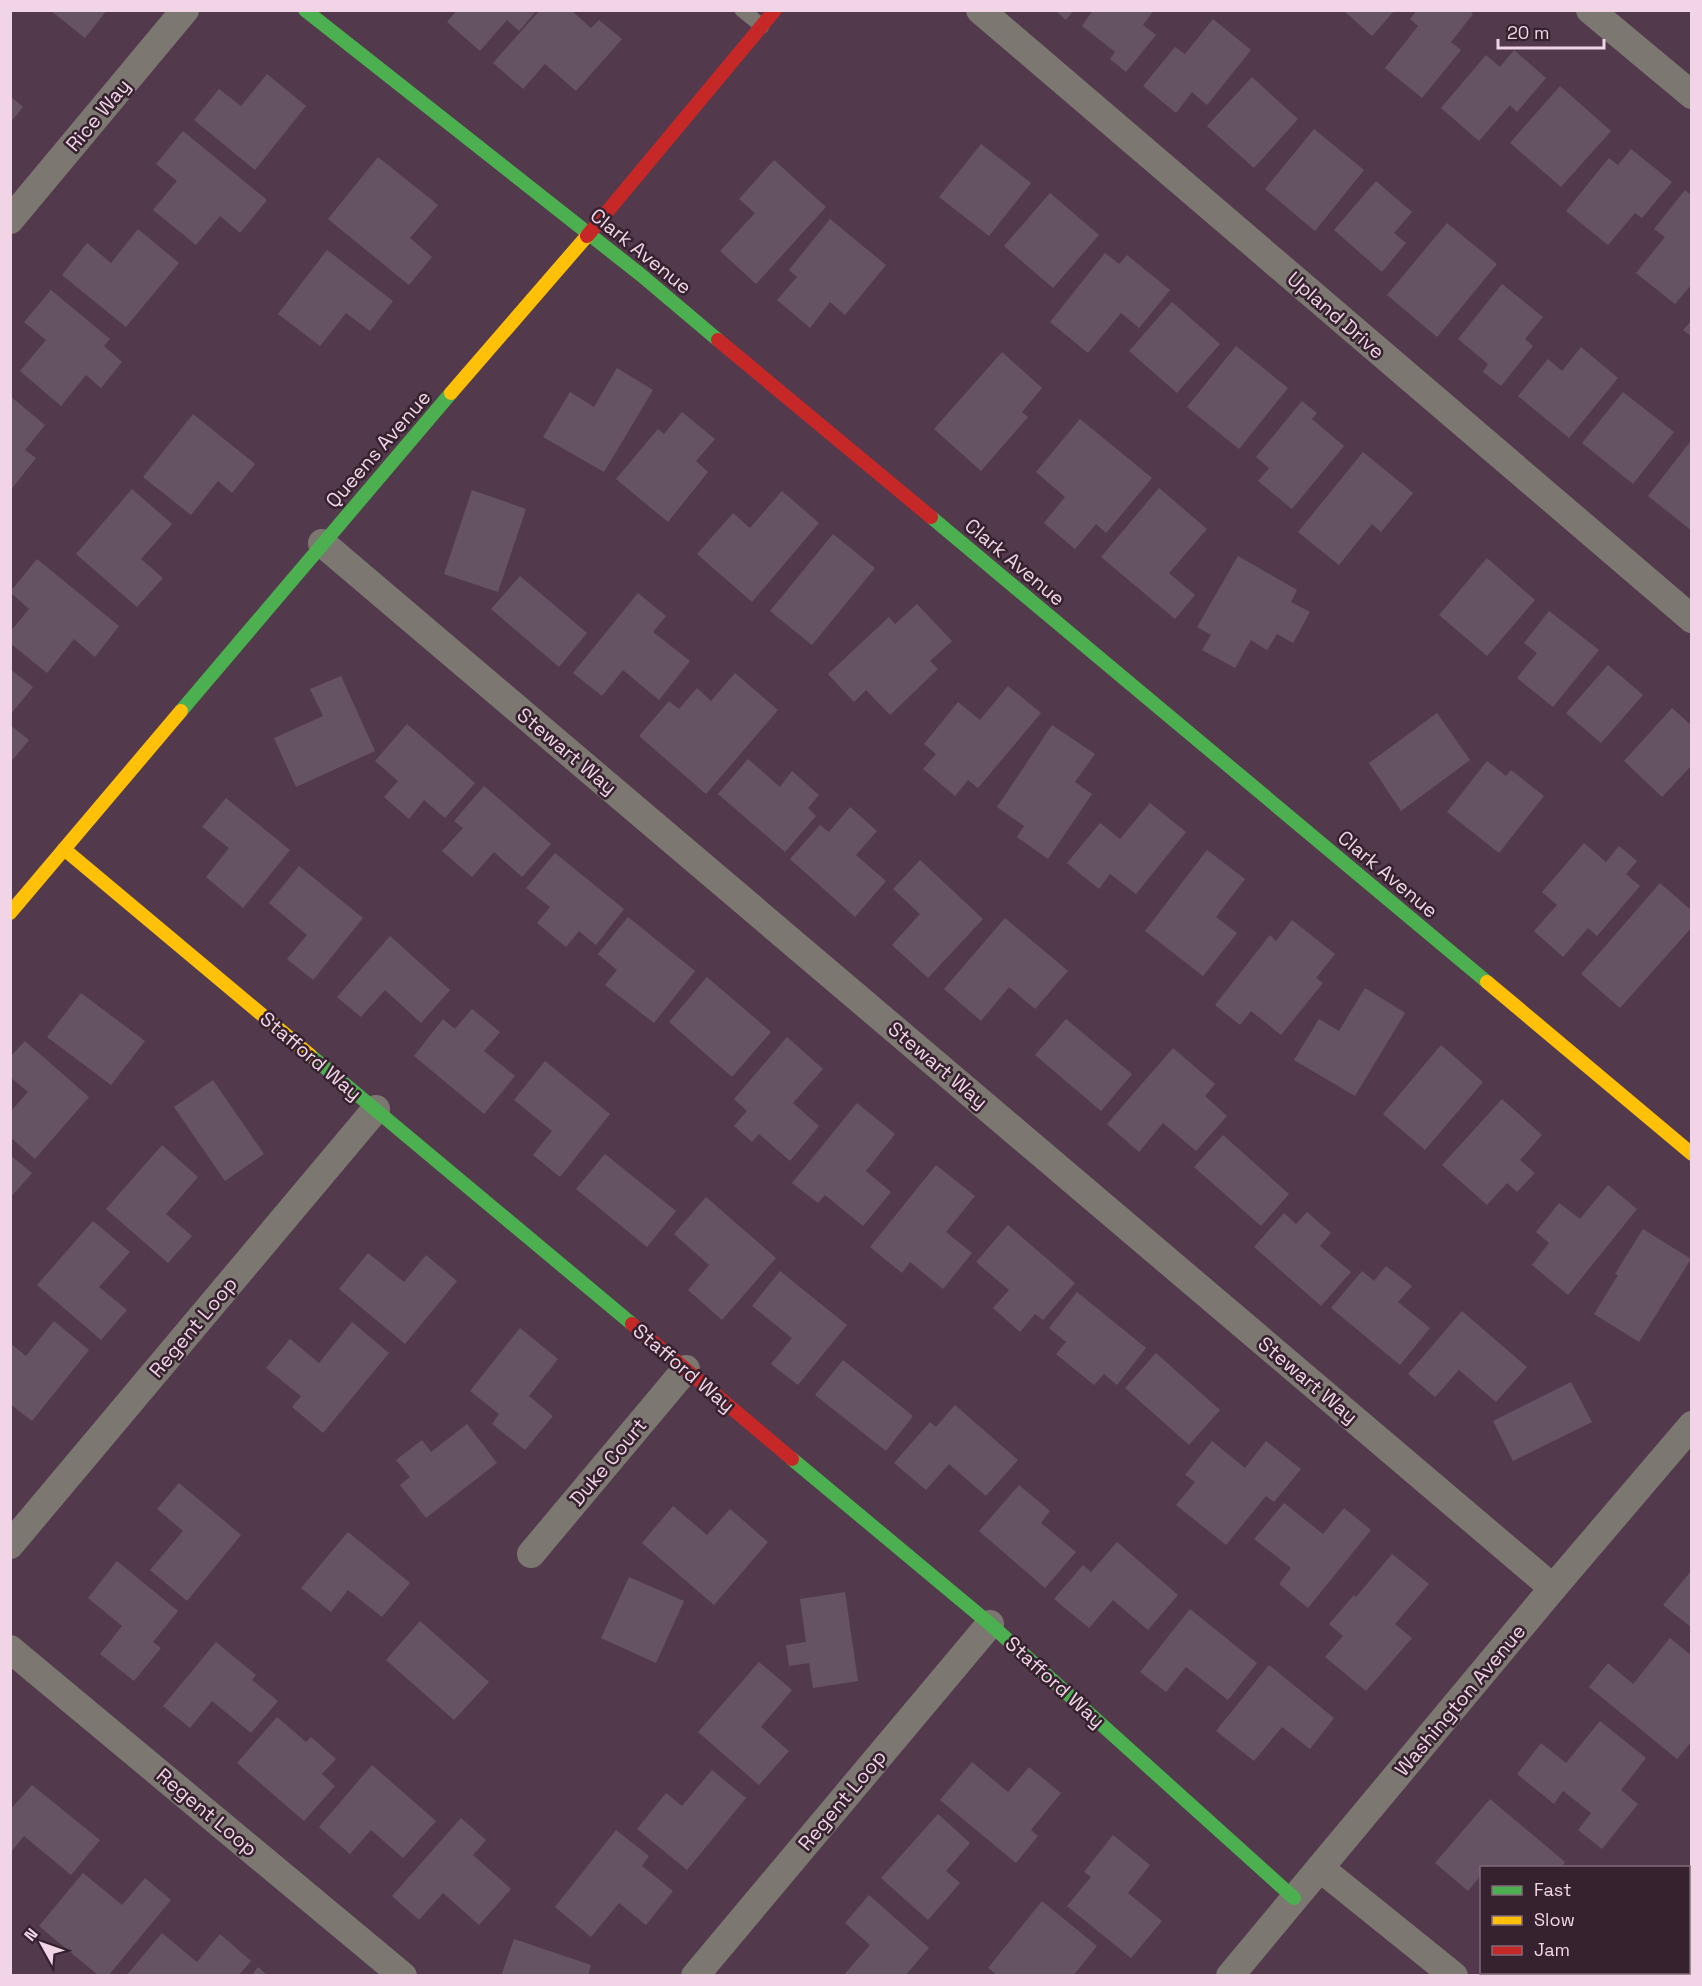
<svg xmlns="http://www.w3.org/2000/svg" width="1702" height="1986" font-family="'Space Grotesk',sans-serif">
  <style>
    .building { fill: #655364 }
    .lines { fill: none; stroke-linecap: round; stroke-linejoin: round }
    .lane { stroke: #7c7771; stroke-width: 15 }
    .street { stroke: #7c7771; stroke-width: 28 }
    .fast { stroke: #4caf50; stroke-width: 14 }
    .slow { stroke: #ffc107; stroke-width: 14 }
    .jam { stroke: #c62828; stroke-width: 14 }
    .labels { text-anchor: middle; stroke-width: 5; stroke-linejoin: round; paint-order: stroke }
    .street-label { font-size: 20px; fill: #f1d5e7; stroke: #36212f }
  </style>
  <rect width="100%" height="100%" fill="#523a4c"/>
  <g class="building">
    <path d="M50,10H107L85,38Z"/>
    <path d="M457,10H537L519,31L507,20L480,51L447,22Z"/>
    <path d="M540,10H571L591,28L599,20L622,39L576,91L545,64L523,89L493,63Z"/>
    <path d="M1055,10H1074L1066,20Z"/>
    <path d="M1093,10H1154L1143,25L1156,35L1126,72L1110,59L1115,52L1082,26Z"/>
    <path d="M1343,10H1395L1372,36Z"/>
    <path d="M1417,10H1469L1473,14L1451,42L1461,50L1422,98L1385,68L1418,26L1410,19Z"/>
    <path d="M1213,19L1251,50L1207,105L1192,92L1176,113L1143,86L1175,47L1185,54Z"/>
    <path d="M1514,50L1546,78L1517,112L1510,105L1479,141L1441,108L1486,55L1500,67Z"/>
    <path d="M267,74L306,106L255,170L194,120L219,89L241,106Z"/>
    <path d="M1252,77L1298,119L1254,168L1207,126Z"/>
    <path d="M1560,86L1611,131L1561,187L1510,143Z"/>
    <path d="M10,96L23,107L10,123Z"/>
    <path d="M1314,129L1364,170L1315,231L1265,189Z"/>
    <path d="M183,131L267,200L240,233L220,216L196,245L153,210L177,181L156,164Z"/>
    <path d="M981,144L1031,183L989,236L939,197Z"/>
    <path d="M1631,149L1672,182L1642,218L1635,213L1608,245L1566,211L1609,158L1618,165Z"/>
    <path d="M378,157L438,205L410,238L432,257L409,285L328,219Z"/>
    <path d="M774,160L826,207L756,284L720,251L755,213L739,199Z"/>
    <path d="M1376,181L1412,212L1394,233L1406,243L1382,272L1334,230Z"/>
    <path d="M1685,190L1692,196V284L1675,304L1636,273L1665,237L1654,229Z"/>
    <path d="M1050,193L1099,235L1053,288L1004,246Z"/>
    <path d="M830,219L886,265L845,315L830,302L810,328L777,300L797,277L789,270Z"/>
    <path d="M1447,223L1497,264L1437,337L1387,295Z"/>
    <path d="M138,229L179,263L126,327L62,275L87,243L111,263Z"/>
    <path d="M327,250L393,301L370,331L346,313L320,346L278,314Z"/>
    <path d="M1105,253L1119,264L1127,255L1170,290L1139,328L1121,313L1088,353L1050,322Z"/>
    <path d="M1502,284L1543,317L1525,339L1533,346L1501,386L1483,372L1488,364L1458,339Z"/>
    <path d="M51,290L110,339L104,346L122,362L101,388L86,375L61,406L20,371L46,340L24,322Z"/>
    <path d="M1172,302L1220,344L1177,393L1129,351Z"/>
    <path d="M1692,320V337L1683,330Z"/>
    <path d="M1236,346L1288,388L1239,449L1187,407Z"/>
    <path d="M1581,347L1618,378L1569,438L1518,396L1548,359L1562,371Z"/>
    <path d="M1002,352L1042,388L1022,412L1028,417L981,471L934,429Z"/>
    <path d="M617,368L653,390L604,472L543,437L570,392L594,407Z"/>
    <path d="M1623,392L1674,432L1633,484L1582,443Z"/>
    <path d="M10,396L45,425L25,450L36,458L10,491Z"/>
    <path d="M1302,401L1317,413L1312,419L1344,446L1292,509L1258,481L1269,468L1256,457Z"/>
    <path d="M682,412L715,439L696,461L708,472L668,522L616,479L658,429L664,434Z"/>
    <path d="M193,414L255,464L232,493L218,481L191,515L143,477Z"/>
    <path d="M1080,419L1152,478L1106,533L1096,524L1075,549L1044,523L1065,497L1036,472Z"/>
    <path d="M1690,442L1692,444V531L1648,496Z"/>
    <path d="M1363,452L1413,493L1381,532L1372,524L1339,565L1298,532Z"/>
    <path d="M1159,488L1207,529L1169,573L1195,595L1175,619L1101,557Z"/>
    <path d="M132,489L172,524L141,559L163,578L137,607L76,554Z"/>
    <path d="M472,490L526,509L498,592L444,574Z"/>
    <path d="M782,491L819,523L752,602L697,554L733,513L750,528Z"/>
    <path d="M833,534L875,568L812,645L770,611Z"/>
    <path d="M1238,556L1297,590L1291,602L1310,612L1293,643L1277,634L1267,650L1251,640L1235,668L1202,650L1211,635L1197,627Z"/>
    <path d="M1487,558L1535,600L1487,656L1439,615Z"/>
    <path d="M37,559L119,626L95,657L74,639L47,673L10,643V632L29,609L10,592Z"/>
    <path d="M520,576L587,633L559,667L491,609Z"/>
    <path d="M638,593L666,616L653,632L690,661L659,700L623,670L602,696L573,673Z"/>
    <path d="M917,604L952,641L930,661L938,669L890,715L866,690L854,702L828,674L889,617L895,624Z"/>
    <path d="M1549,611L1599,650L1553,707L1517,678L1537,653L1524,643Z"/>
    <path d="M1608,665L1643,695L1601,743L1566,713Z"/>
    <path d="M10,669L33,687L10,715Z"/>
    <path d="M735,673L778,710L706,794L639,736L669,701L679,709L697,688L711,701Z"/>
    <path d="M341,676L375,751L296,787L274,738L323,716L310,689Z"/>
    <path d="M1008,686L1041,713L978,788L968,780L955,796L923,769L936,754L924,744L958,702L980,720Z"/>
    <path d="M1672,708L1692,726V765L1662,797L1624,761Z"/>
    <path d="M1437,713L1470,760L1401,811L1369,763Z"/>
    <path d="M407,724L475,783L445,818L424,800L409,819L384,797L398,781L375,761Z"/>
    <path d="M10,725L29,740L10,763Z"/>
    <path d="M1052,725L1095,754L1075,782L1092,794L1048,859L1017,837L1024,826L997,807Z"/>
    <path d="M748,759L780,787L792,771L819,795L808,808L816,816L785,852L718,794Z"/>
    <path d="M1487,761L1506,776L1511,770L1544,796L1499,853L1447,812Z"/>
    <path d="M484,786L551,844L522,877L494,852L472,877L442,851L463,828L454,821Z"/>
    <path d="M226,798L290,850L243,908L206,877L229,848L202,827Z"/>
    <path d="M1150,803L1186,832L1136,894L1110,874L1099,889L1067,863L1100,823L1120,839Z"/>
    <path d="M850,807L877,831L856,855L886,881L855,917L790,859L820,825L829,832Z"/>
    <path d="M1584,843L1606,862L1619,846L1637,861L1626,874L1640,886L1597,936L1588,928L1563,957L1534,931L1557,905L1542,892Z"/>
    <path d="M1207,850L1245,879L1216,917L1237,933L1203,976L1145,931Z"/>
    <path d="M555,853L624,909L596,945L579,931L566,947L537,923L550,907L526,888Z"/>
    <path d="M920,860L983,919L928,978L892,945L920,914L893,889Z"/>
    <path d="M299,866L363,918L313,980L287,959L307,935L269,903Z"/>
    <path d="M1660,883L1692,911V927L1620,1008L1581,974Z"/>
    <path d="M628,917L695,971L654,1023L605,985L617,970L598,954Z"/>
    <path d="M1005,918L1068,971L1035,1009L1009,987L981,1021L944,989Z"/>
    <path d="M1292,920L1335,954L1316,978L1323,983L1281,1035L1251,1011L1240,1025L1215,1005L1270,935L1276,941Z"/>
    <path d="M390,936L450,990L421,1023L385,990L361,1017L337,997Z"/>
    <path d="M707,977L771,1032L732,1077L669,1022Z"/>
    <path d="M1365,988L1405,1013L1355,1096L1294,1060L1319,1019L1339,1031Z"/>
    <path d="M81,993L145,1041L111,1085L47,1037Z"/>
    <path d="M472,1009L500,1032L484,1051L515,1076L484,1114L414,1056L443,1019L455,1029Z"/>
    <path d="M1066,1019L1132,1074L1101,1111L1035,1055Z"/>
    <path d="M787,1037L823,1069L793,1103L819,1126L790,1161L759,1134L752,1142L734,1126L747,1111L734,1099Z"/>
    <path d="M25,1041L89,1097L35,1159L10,1137V1112L28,1092L10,1077V1057Z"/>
    <path d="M1441,1045L1483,1082L1425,1150L1383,1114Z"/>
    <path d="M1173,1048L1215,1084L1205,1096L1227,1116L1196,1151L1163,1123L1139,1152L1107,1124Z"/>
    <path d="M545,1061L610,1114L560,1177L533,1155L552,1131L514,1100Z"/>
    <path d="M213,1080L264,1154L225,1181L174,1107Z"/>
    <path d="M1502,1099L1542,1135L1520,1160L1535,1173L1517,1192L1507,1183L1487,1205L1442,1165Z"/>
    <path d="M857,1103L895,1134L866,1171L891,1192L863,1226L825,1195L818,1203L792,1183Z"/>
    <path d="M1223,1135L1289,1194L1261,1226L1194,1167Z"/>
    <path d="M162,1145L198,1177L166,1214L192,1236L168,1263L106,1209Z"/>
    <path d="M605,1154L676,1211L647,1247L576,1189Z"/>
    <path d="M10,1155L32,1173L10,1198Z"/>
    <path d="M936,1165L975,1196L946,1232L972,1253L943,1289L910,1262L902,1273L870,1247Z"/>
    <path d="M1608,1185L1637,1209L1568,1295L1532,1265L1549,1243L1536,1232L1559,1203L1580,1219Z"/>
    <path d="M706,1197L776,1258L722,1320L688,1290L709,1265L674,1234Z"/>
    <path d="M1307,1212L1331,1233L1320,1246L1351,1272L1321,1306L1254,1247L1284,1213L1296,1224Z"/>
    <path d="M93,1221L130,1252L99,1287L127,1310L101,1340L37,1285Z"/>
    <path d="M1008,1225L1075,1283L1043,1320L1035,1314L1020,1332L993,1308L1009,1290L976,1262Z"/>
    <path d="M1643,1229L1691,1259L1639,1342L1594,1314L1618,1275L1615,1274Z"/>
    <path d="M368,1253L404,1282L426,1255L457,1281L405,1344L339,1289Z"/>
    <path d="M1386,1266L1412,1286L1398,1302L1430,1328L1400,1365L1331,1308L1362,1271L1374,1281Z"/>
    <path d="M780,1271L847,1325L798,1385L771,1364L792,1338L752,1306Z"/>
    <path d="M1077,1292L1146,1348L1117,1385L1104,1374L1094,1385L1056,1354L1066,1342L1049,1328Z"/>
    <path d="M1462,1311L1527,1367L1496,1402L1459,1370L1435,1397L1408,1374Z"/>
    <path d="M54,1321L89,1350L32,1421L10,1404V1343L26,1356Z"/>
    <path d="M352,1322L389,1353L323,1433L292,1407L301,1396L266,1368L290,1339L319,1363Z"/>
    <path d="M520,1328L558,1359L529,1396L553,1416L525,1450L492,1424L499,1414L470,1391Z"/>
    <path d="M1156,1353L1220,1410L1189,1445L1125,1388Z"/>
    <path d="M843,1360L913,1416L886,1451L815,1395Z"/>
    <path d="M1571,1382L1592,1422L1513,1461L1493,1421Z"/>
    <path d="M955,1405L1018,1460L986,1496L949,1464L926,1490L894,1463L930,1422L936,1427Z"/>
    <path d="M467,1424L497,1463L426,1518L400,1485L410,1477L396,1460L422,1440L431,1452Z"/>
    <path d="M1212,1441L1245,1468L1266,1441L1301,1469L1274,1502L1266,1496L1226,1545L1176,1505L1195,1482L1185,1475Z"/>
    <path d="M179,1483L241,1535L187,1601L150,1570L183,1531L157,1509Z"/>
    <path d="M1019,1485L1050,1511L1041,1523L1076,1552L1045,1588L979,1531Z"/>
    <path d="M1284,1503L1323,1534L1344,1508L1371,1530L1308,1608L1279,1584L1291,1568L1254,1539Z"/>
    <path d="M673,1506L707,1535L730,1509L768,1542L714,1605L642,1543Z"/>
    <path d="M348,1532L410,1583L382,1617L348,1590L331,1612L301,1588Z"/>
    <path d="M1117,1542L1178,1595L1148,1630L1113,1600L1089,1628L1054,1599L1083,1565L1091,1572Z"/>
    <path d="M1392,1554L1429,1584L1395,1624L1412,1638L1366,1691L1325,1657L1343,1636L1329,1624L1354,1595L1356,1597Z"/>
    <path d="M117,1561L178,1611L153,1642L161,1648L134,1681L100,1654L122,1626L88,1598Z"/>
    <path d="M1692,1570V1628L1663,1605Z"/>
    <path d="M629,1577L684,1601L656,1663L601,1638Z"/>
    <path d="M845,1592L858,1681L813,1688L809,1663L789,1666L786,1645L806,1642L800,1599Z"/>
    <path d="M1190,1609L1257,1663L1228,1700L1186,1667L1166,1692L1140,1672Z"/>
    <path d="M420,1621L489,1682L454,1720L386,1660Z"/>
    <path d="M1670,1638L1692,1656V1704L1689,1707L1692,1708V1741L1677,1759L1589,1687L1608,1663L1633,1684Z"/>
    <path d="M216,1642L256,1675L252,1680L278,1701L251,1733L212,1701L190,1728L163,1706Z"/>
    <path d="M759,1662L792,1690L761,1727L789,1751L759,1785L698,1732Z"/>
    <path d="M1269,1665L1334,1718L1310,1749L1282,1727L1254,1761L1216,1731Z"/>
    <path d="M277,1717L306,1742L311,1737L336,1759L322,1774L335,1786L304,1821L237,1763Z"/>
    <path d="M1600,1721L1646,1758L1621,1790L1638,1804L1602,1849L1578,1830L1591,1813L1563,1791L1554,1804L1517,1774L1541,1743L1566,1763Z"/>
    <path d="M972,1762L1008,1792L1029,1767L1061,1793L1031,1830L1038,1836L1016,1863L940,1800Z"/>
    <path d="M372,1765L436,1821L403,1858L371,1830L350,1854L319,1827Z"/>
    <path d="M712,1770L746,1798L687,1870L637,1829L666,1793L682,1806Z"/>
    <path d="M32,1785L100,1840L71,1875L24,1836L10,1853V1810Z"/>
    <path d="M1490,1799L1565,1862L1561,1868H1482V1874L1468,1891L1435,1863Z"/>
    <path d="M938,1814L970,1843L946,1871L960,1883L928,1920L881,1878Z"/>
    <path d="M461,1818L486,1840L473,1855L511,1889L479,1925L443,1893L419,1920L392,1896Z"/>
    <path d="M616,1830L649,1856L642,1866L673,1891L646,1925L619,1903L591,1937L555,1907Z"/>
    <path d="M1113,1835L1150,1865L1128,1893L1162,1921L1131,1958L1067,1906L1091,1877L1084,1872Z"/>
    <path d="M83,1873L122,1905L145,1878L171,1900L108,1976H99L39,1926Z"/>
    <path d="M869,1895L929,1948L905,1976H843L870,1945L845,1923Z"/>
    <path d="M1042,1901L1097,1946L1073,1976H998L988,1968Z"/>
    <path d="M162,1933L197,1962L220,1934L251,1961L238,1976H126Z"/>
    <path d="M514,1939L591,1965L588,1976H501Z"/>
    <path d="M258,1967L268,1976H251Z"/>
    <path d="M1573,1972H1630L1628,1976H1577Z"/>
  </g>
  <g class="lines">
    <path class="lane" d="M742,10L762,26"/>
    <g class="street">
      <path d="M980,10L1692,619"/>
      <path d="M1590,10L1692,95"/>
      <path d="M10,220L185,10"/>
      <path d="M322,543L1553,1588"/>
      <path d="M10,1545L376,1109"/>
      <path d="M531,1554L686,1369"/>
      <path d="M10,1649L403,1976"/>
      <path d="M1320,1868L1454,1976"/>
      <path d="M695,1976L990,1624"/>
      <path d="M1230,1976L1553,1588L1692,1425"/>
    </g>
    <g class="fast">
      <path d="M305,10L641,275L718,340"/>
      <path d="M931,517L1487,982"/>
      <path d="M181,711L451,393"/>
      <path d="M310,1055L632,1324"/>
      <path d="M792,1459L990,1624L1294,1898"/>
    </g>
    <g class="slow">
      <path d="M451,393L587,236"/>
      <path d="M64,849L310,1055"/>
      <path d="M10,913L181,711"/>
      <path d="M1487,982L1692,1154"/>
    </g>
    <g class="jam">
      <path d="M587,236L775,10"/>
      <path d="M718,340L931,517"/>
      <path d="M632,1324L792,1459"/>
    </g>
  </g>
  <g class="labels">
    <g class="street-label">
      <text transform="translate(98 115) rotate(-50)" y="7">Rice Way</text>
      <text transform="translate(641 251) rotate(39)" y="7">Clark Avenue</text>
      <text transform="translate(1336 315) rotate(41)" y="7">Upland Drive</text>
      <text transform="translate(378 449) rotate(-49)" y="7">Queens Avenue</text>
      <text transform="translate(1015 562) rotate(40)" y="7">Clark Avenue</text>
      <text transform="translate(567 751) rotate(40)" y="7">Stewart Way</text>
      <text transform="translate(1388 874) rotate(40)" y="7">Clark Avenue</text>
      <text transform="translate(311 1056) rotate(40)" y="7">Stafford Way</text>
      <text transform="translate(938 1065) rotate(40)" y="7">Stewart Way</text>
      <text transform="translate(193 1327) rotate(-50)" y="7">Regent Loop</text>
      <text transform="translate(684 1368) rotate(40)" y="7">Stafford Way</text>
      <text transform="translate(1308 1380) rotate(40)" y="7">Stewart Way</text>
      <text transform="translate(608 1462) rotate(-50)" y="7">Duke Court</text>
      <text transform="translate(1055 1682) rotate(42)" y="7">Stafford Way</text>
      <text transform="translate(1460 1700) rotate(-50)" y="7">Washington Avenue</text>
      <text transform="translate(842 1800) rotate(-50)" y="7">Regent Loop</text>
      <text transform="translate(207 1812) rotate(40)" y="7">Regent Loop</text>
    </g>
  </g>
  <rect width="1702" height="1986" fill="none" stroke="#f1d5e7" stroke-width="24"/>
  <rect x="1480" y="1866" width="210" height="108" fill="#36212f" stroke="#816979" stroke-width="1.5"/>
  <rect x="1492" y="1886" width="30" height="9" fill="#4caf50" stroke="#816979" stroke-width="1.5"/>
  <text x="1534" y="1896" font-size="18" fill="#f1d5e7">Fast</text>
  <rect x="1492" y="1916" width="30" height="9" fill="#ffc107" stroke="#816979" stroke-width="1.5"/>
  <text x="1534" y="1926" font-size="18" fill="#f1d5e7">Slow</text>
  <rect x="1492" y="1946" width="30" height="9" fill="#c62828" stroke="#816979" stroke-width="1.5"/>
  <text x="1534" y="1956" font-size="18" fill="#f1d5e7">Jam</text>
  <g transform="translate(42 1944) rotate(310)" stroke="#36212f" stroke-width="4.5" paint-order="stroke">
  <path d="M0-4.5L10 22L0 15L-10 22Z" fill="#f1d5e7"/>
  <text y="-9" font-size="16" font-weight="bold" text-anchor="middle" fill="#f1d5e7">N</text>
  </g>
  <path d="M1498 39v9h106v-9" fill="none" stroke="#f1d5e7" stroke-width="3"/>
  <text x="1507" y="39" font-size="18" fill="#f1d5e7" stroke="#36212f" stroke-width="4.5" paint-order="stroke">20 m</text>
</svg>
